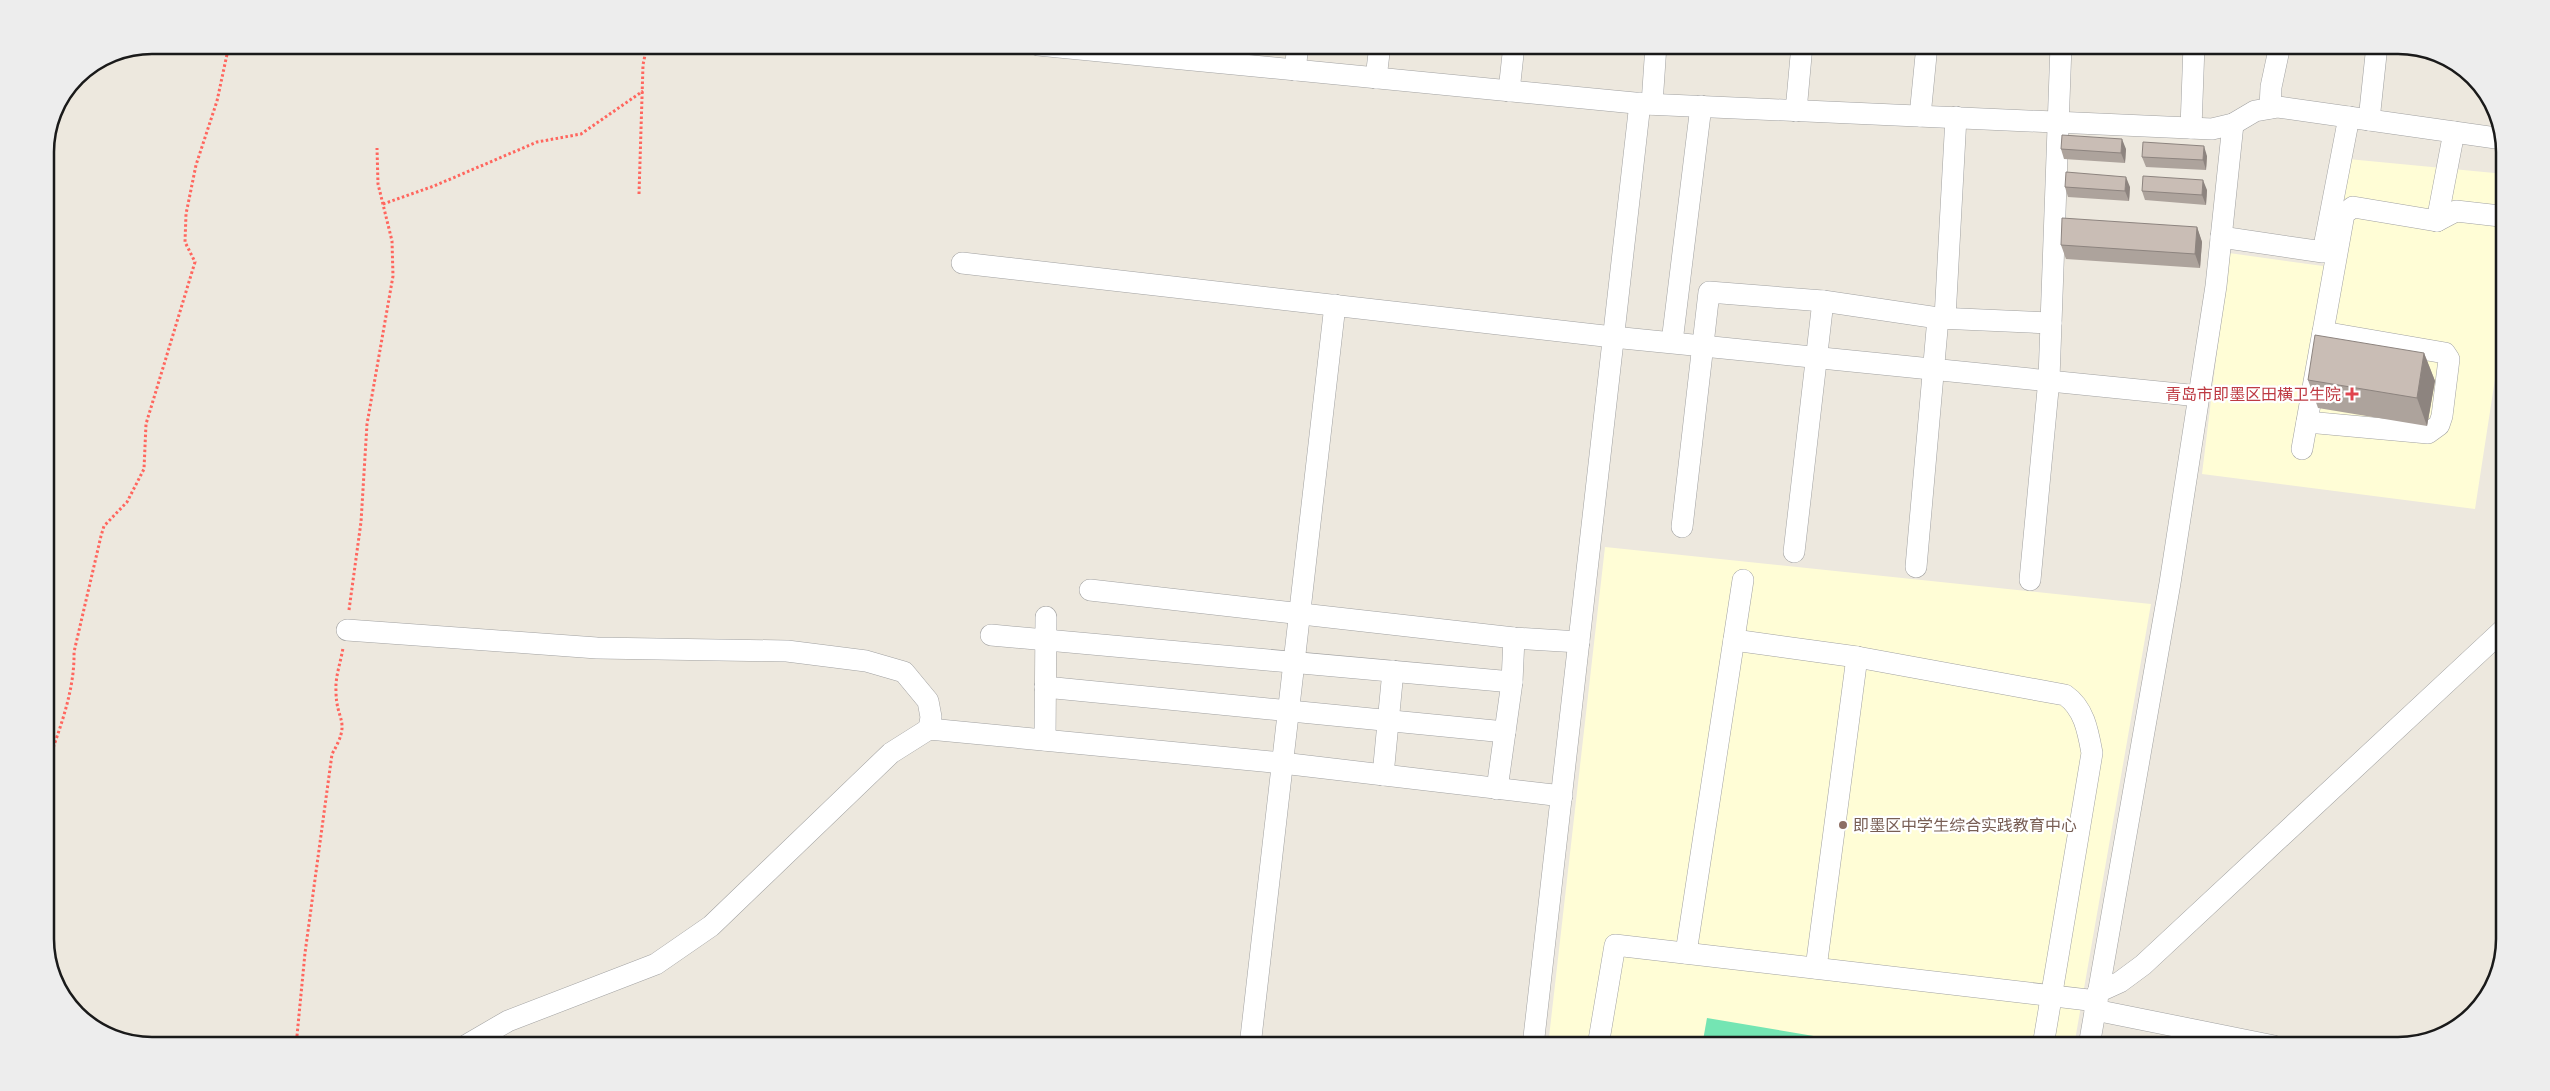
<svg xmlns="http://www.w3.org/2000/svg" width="2550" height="1091" font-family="Arial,'Noto Sans SC',sans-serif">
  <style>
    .education { fill: #fffdd6 }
    .pitch { fill: #74e5b3 }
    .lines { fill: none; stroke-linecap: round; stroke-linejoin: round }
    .minor-casing { stroke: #a1a1a1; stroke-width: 22 }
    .path { stroke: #ff665e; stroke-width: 3; stroke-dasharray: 2.5 2.5; stroke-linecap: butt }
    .minor { stroke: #fff; stroke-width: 21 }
    .wall { fill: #ada39c }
    .shaded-wall { fill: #8d847f }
    .building { fill: #c9bdb5; stroke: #8d847f }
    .health-dot { fill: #e0444e; stroke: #fff; stroke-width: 2 }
    .education-dot { fill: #8d6e63; stroke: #fff; stroke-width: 2 }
    .labels { text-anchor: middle; stroke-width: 4.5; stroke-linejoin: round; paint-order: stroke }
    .health-label { font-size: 16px; fill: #be3a42; stroke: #fff; text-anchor: end }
    .education-label { font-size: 16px; fill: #785e54; stroke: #fff; text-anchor: start }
    .rim { fill: none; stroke: #1a1a1a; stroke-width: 2.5 }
  </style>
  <rect width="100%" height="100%" fill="#ede8de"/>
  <g class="education">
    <path d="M2348,159L2505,174V314L2475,509L2202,474L2229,253L2323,266Z"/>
    <path d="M1605,547L2151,604L2074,1046H1548Z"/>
  </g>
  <path class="pitch" d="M1707,1018L1873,1046H1702Z"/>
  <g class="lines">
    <g class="minor-casing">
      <g id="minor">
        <path d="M1038,45L1645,104L2212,129L2233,124L2255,111L2278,107L2503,139"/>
        <path d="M1295,70L1298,45"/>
        <path d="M1376,78L1380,45"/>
        <path d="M1509,91L1514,45"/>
        <path d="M1652,104L1656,45"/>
        <path d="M2270,108L2271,87L2280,45"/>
        <path d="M1796,111L1802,45"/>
        <path d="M1920,116L1927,45"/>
        <path d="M2369,120L2377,45"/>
        <path d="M2191,128L2194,45"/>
        <path d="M2437,221L2454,132"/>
        <path d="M2221,237L2323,252L2349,117"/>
        <path d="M962,263L1613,337L2199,396"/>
        <path d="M1945,318L1956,117"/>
        <path d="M1672,342L1701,106"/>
        <path d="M2307,422L2428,433L2439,425L2442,416L2449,359L2445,353L2323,332"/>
        <path d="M2302,449L2344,214L2353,207L2437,221L2456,211L2500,216"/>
        <path d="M1682,527L1709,292L1823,301L1938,318L2051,323"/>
        <path d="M1794,552L1823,301"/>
        <path d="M1916,567L1938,318"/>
        <path d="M2030,580L2049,379L2061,45"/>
        <path d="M1090,590L1514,638L1579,642"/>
        <path d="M347,630L597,648L787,651L866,661L904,672L928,701L931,717L929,729"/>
        <path d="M991,635L1512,682"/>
        <path d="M1734,640L1857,657L2065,695C2084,708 2088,731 2092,753L2043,1046"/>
        <path d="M1045,687L1505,732"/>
        <path d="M1045,740L1046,617"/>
        <path d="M1383,775L1393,671"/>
        <path d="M1497,789L1512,682L1514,638"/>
        <path d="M1686,953L1743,580"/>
        <path d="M1816,968L1857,657"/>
        <path d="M2098,992L2120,982L2143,965L2505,628"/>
        <path d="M2095,1010L2274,1046"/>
        <path d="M465,1046L508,1021L656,964L711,926L891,753L929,729L1282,763L1562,796"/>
        <path d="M1250,1046L1335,305"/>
        <path d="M1533,1046L1640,103"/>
        <path d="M1598,1046L1615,945L2097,1001"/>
        <path d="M2089,1046L2170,583L2216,286L2233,124"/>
      </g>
    </g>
    <g class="path">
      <path d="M639,194L643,65L647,45"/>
      <path d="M383,204L434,186L537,142L581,134L643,91"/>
      <path d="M349,610L361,522L367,424L393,276L392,241L378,184L377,148"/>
      <path d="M45,771C58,733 75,692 74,652L101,536L104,526L127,502L144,469L146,424L195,262L185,242L186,214L196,165L217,101L229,45"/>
      <path d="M296,1046L305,953L332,754C352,720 336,722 336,691C335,677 341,661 343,648"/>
    </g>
    <use href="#minor" class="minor"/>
  </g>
  <g class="wall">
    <path d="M2061,149H2126L2125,163L2064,159Z"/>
    <path d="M2207,156L2206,170L2146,167L2142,157Z"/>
    <path d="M2065,187H2130L2129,201L2068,197Z"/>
    <path d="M2207,190L2206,205L2145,200L2142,191Z"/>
    <path d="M2197,227L2202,242L2200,268L2066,259L2061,245Z"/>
    <path d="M2424,353L2435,381L2427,426L2318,408L2308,380Z"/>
  </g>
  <g class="shaded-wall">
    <path d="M2122,139L2126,149L2125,163L2121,153Z"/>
    <path d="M2204,146L2207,156L2206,170L2203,160Z"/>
    <path d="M2126,177L2130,187L2129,201L2125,191Z"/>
    <path d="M2203,180L2207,190L2206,205L2202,195Z"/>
    <path d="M2197,227L2202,242L2200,268L2195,254Z"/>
    <path d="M2424,353L2435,381L2427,426L2417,398Z"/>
  </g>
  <g class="building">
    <path d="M2062,135L2122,139L2121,153L2061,149Z"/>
    <path d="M2143,142L2204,146L2203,160L2142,157Z"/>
    <path d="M2066,172L2126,177L2125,191L2065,187Z"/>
    <path d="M2143,176L2203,180L2202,195L2142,191Z"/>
    <path d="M2062,218L2197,227L2195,254L2061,245Z"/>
    <path d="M2315,335L2424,353L2417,398L2308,380Z"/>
  </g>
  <path class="health-dot" d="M2349.5 386.5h5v5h5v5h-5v5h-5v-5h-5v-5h5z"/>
  <circle class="education-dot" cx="1843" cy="825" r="5"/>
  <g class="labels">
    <g class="health-label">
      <text x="2341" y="400">青岛市即墨区田横卫生院</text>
    </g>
    <g class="education-label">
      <text x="1853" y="831">即墨区中学生综合实践教育中心</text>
    </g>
  </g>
  <path d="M0 0H2550V1091H0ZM152 54H2398A98 98 0 0 1 2496 152V939A98 98 0 0 1 2398 1037H152A98 98 0 0 1 54 939V152A98 98 0 0 1 152 54Z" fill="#ededed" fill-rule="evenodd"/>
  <path class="rim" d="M152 54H2398A98 98 0 0 1 2496 152V939A98 98 0 0 1 2398 1037H152A98 98 0 0 1 54 939V152A98 98 0 0 1 152 54Z"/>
</svg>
